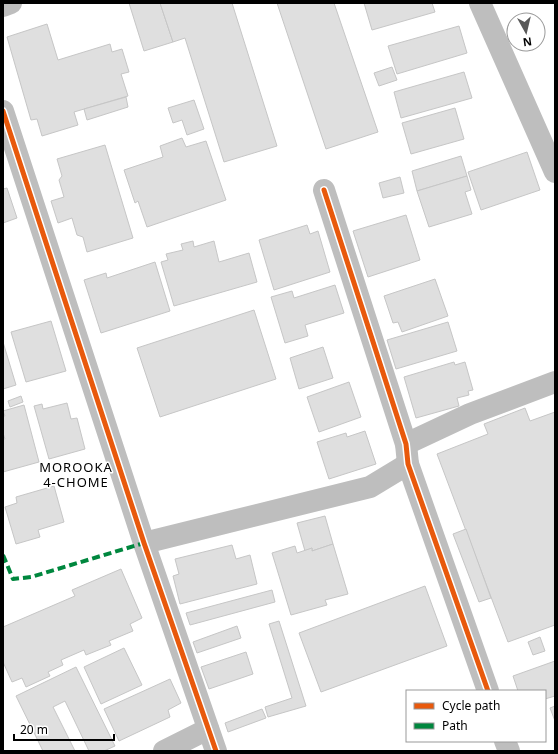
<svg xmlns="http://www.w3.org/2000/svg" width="558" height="754" font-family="'Noto Sans',sans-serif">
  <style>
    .building { fill: #dfdfdf; stroke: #c6c6c6 }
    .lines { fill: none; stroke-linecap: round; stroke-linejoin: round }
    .minor { stroke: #bebebe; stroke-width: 22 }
    .quiet { stroke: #00873e; stroke-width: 4; stroke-dasharray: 8 4; stroke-linecap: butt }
    .cycleway-casing { stroke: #fff; stroke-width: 8 }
    .cycleway { stroke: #e8590c; stroke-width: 5 }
    .labels { text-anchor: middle; stroke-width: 3; stroke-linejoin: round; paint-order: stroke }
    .neighbourhood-label { font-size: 13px; letter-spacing: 1px; fill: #000; stroke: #fff }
  </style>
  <rect width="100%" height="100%" fill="#fff"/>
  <g class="building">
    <path d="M129,3H160L173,42L144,51Z"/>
    <path d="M160,3H232L277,146L224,162L185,38L173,42Z"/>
    <path d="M277,3H334L378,132L326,149Z"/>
    <path d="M364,3H432L435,12L372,30Z"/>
    <path d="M47,24L58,60L110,44L112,52L122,49L129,72L121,74L128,96L74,112L78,125L42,136L37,119L31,120L7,37Z"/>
    <path d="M459,26L467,53L397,74L388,46Z"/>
    <path d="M392,67L397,80L379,86L374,73Z"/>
    <path d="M464,72L472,98L401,118L394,92Z"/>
    <path d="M126,97L128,107L87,120L84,109Z"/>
    <path d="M194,100L204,129L187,135L182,120L173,123L168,108Z"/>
    <path d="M455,108L464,139L411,154L402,123Z"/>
    <path d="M182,138L186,147L206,141L226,200L147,227L138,201L135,203L124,170L163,157L160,146Z"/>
    <path d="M105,145L133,238L87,252L83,237L77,235L72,218L58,223L51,201L64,197L59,180L62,176L57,159Z"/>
    <path d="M527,152L540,190L481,210L468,172Z"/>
    <path d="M461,156L467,176L417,191L412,171Z"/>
    <path d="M467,176L471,190L465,192L472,214L429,227L417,191Z"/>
    <path d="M400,177L404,193L383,198L379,183Z"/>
    <path d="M7,188L17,218L3,223V189Z"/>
    <path d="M406,215L420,260L368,277L353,231Z"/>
    <path d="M307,225L310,234L318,231L330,272L274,290L259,240Z"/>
    <path d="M193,241L194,247L214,241L219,262L249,253L257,282L174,306L161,262L168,260L166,254L183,250L181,244Z"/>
    <path d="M155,262L170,311L101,333L84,280L106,273L107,278Z"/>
    <path d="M435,279L448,316L402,332L398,322L393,323L384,296Z"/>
    <path d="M335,285L344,313L305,325L308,336L285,343L271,297L292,291L294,298Z"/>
    <path d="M254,310L276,379L160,417L137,348Z"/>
    <path d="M51,321L66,371L26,382L11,332Z"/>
    <path d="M448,322L457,351L396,369L387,340Z"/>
    <path d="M3,342L16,385L3,389Z"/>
    <path d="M323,347L333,378L299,389L290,358Z"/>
    <path d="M454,362L455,365L465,362L473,390L468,391L469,395L457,398L459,406L416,418L404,377Z"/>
    <path d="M349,382L361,417L319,432L307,397Z"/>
    <path d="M21,396L23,402L10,407L8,401Z"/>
    <path d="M67,403L71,419L77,418L85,449L49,459L34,406L42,404L43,409Z"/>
    <path d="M24,405L39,462L3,472V439H5L3,433V416H5L3,411Z"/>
    <path d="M525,408L530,421L555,412V625L508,642L437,454L488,434L484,424Z"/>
    <path d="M365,431L376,464L329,479L317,442L346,433L347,437Z"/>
    <path d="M54,486L64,522L38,530L40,537L16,544L5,507L17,503L16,497Z"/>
    <path d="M325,516L333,544L312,551V548L305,551L297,523Z"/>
    <path d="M466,529L491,598L479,602L453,534Z"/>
    <path d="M333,544L348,594L325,600L327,605L291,615L272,553L295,546L297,553L312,548V551Z"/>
    <path d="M232,545L236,559L250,555L257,584L180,604L173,576L179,574L175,559Z"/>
    <path d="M121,569L142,618L130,624L133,631L109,641L111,645L86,655L84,650L61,660L63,665L48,672L50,676L26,687L22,678L12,682L3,662V627L75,596L72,590Z"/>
    <path d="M425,586L447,646L321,692L299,633Z"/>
    <path d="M272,590L275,602L190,625L186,613Z"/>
    <path d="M279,621L306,706L268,717L265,707L292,698L269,624Z"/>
    <path d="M237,626L241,638L197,653L193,642Z"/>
    <path d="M540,637L545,651L533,655L528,642Z"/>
    <path d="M124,648L142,685L101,704L84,667Z"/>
    <path d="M246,652L253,674L209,689L201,667Z"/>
    <path d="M555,661V696L545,699V691H518L513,676Z"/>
    <path d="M76,667L115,746L104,751H89L65,701L53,707L75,751H43L16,696Z"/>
    <path d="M170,679L181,703L168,710L170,717L119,741L104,709Z"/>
    <path d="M555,706V721L550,708Z"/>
    <path d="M262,709L266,718L228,732L225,723Z"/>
  </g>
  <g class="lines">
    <g class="minor">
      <path d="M480,3L555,172"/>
      <path d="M3,6L11,3"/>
      <path d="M3,111L144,543L216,751"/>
      <path d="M324,190L406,444L408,464L488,691"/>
      <path d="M406,444L470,414L555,382"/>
      <path d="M144,543L370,487L408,464"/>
      <path d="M505,741L509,751"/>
      <path d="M164,751L208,729"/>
    </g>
    <path class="quiet" d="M3,555L13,579L31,577L144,543"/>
    <g class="cycleway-casing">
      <g id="cycleway">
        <path d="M3,111L144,543L216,751"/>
        <path d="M324,190L406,444L408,464L488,691"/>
      </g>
    </g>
    <use href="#cycleway" class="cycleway"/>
  </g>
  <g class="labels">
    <g class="neighbourhood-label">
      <text x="76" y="472">MOROOKA<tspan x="76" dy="15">4-CHOME</tspan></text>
    </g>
  </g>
  <rect width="558" height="754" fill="none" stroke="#000000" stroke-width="8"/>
  <rect x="406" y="690" width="140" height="52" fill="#ffffff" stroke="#999999"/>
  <rect x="414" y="703" width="20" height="6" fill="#e8590c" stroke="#999999"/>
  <text x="442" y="710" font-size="12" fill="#000000">Cycle path</text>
  <rect x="414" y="723" width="20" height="6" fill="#00873e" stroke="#999999"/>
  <text x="442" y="730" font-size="12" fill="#000000">Path</text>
  <g transform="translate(526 32) rotate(172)"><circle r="19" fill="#ffffff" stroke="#999999"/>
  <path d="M0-3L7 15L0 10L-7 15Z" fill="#595959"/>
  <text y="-6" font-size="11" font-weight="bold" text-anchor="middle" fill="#000000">N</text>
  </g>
  <path d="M14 734v6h100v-6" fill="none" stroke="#000000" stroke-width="2"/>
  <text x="20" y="734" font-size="12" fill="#000000" stroke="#ffffff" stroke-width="3" paint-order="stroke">20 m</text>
</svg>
